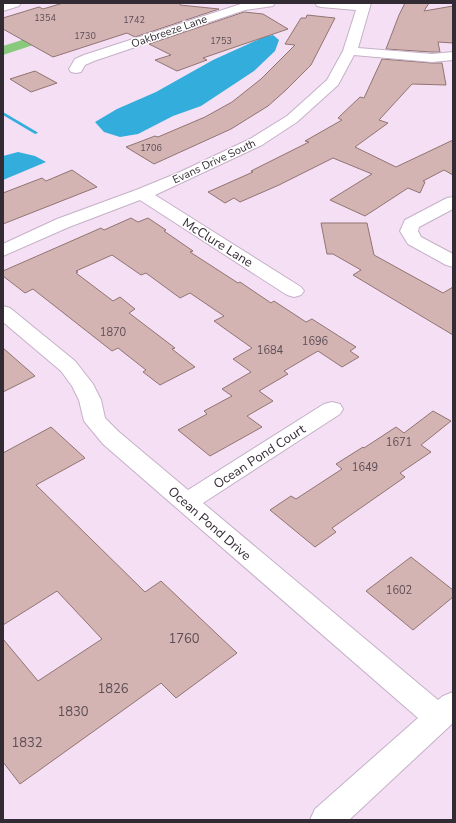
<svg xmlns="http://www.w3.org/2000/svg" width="456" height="823" font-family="'Nunito Sans',sans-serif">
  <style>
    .forest { fill: #89c97c }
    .water { fill: #32addc }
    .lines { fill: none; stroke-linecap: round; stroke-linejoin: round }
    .stream { fill: #32addc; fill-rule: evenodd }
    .building { fill: #d4b4b2; stroke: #917472 }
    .minor-casing { stroke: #c5b1c7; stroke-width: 2 }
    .minor { fill: #fff; fill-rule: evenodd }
    .labels { text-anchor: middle; stroke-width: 3; stroke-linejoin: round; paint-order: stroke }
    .far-number-label { font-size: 9px; fill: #5b4d54 }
    .far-street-label { font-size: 11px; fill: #332b34; stroke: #fff }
    .number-label { font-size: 11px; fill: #5b4d54 }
    .street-label { font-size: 13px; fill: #332b34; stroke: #fff }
    .near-number-label { font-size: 13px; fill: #5b4d54 }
  </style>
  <rect width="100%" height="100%" fill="#f4dff5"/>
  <path class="forest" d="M140,3H160L3,55V46Z"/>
  <g class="water">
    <path d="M273,35L279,40L275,51L254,71L201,106L173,116L138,134L120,137L104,132L95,122L117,109L156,92L213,60L264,37Z"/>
    <path d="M18,152L35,156L46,162L3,180V156Z"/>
  </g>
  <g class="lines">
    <path class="stream" d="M3,112L37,132L38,133L35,134L3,115Z"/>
  </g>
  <g class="building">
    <path d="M63,3H180V5L219,9L135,37L127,33L53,57L3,29V18L39,7L43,9Z"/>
    <path d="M405,3H429L424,11L453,6V43L438,42L440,52H432L386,49L399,15Z"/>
    <path d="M244,12L263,14L288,29L203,58L207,60L177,71L155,60L171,55L149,44Z"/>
    <path d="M307,15L335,18L311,65L286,90L268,106L231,129L154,164L126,147L155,136L158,137L205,117L232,102L261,79L295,45L285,44L301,18H306Z"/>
    <path d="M382,59L432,63H442L446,85L412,84L379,120L388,123L355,147L396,167L453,140V175L444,170L423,181L425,182L420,193L408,188L365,216L330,200L372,174L333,158L279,185L240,202L234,198L225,203L208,192L253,172L251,171L309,142L305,141L342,120L338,118L360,97L364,98Z"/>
    <path d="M35,71L57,83L31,92L10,79Z"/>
    <path d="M72,170L97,187L3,224V193L42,178L46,181Z"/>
    <path d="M131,218L138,222L148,218L166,230L164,231L193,251L190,252L238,283L240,282L271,303L274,301L306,322L312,319L356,347L350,351L359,357L342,367L318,351L284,371L288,374L259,391L273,401L247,416L262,427L210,456L178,430L207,414L204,411L232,396L222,389L251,372L233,359L252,348L214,321L224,316L190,293L180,298L146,273L141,275L112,255L76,271L78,272L76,273L113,301L120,297L135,309L129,313L175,348L172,349L195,367L160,385L143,372L146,370L118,348L112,351L33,289L25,293L3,276V271L101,228L104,230Z"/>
    <path d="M321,223H367L374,255L443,293L453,287V335L353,275L361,270L333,254H327Z"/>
    <path d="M3,348L35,376L3,392Z"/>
    <path d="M433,411L451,421L421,445L431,452L400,473L405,477L332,528L336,532L315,547L270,510L291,496L296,499L342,469L336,464L363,447L364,448L396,427L404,433Z"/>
    <path d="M51,427L85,458L36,485L145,592L161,581L237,653L176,698L161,683L20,784L3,762V639L38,681L102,639L57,591L3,625V453Z"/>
    <path d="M411,557L453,590V597L413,630L366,591Z"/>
  </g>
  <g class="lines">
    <g class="minor-casing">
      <g id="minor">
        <path d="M3,3H21L19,6L3,11Z"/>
        <path d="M244,3H275L273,6L245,10L94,61L85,65L81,72L76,73L71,72L69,69L75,59L84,55Z"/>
        <path d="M315,3H371L358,48L432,54L453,52V60L432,62L354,55L338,85L297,122L262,145L155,195L301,287L304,291L301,295L294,297L287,295L140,200L69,227L3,256V244L57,219L136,190L180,172L250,139L287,116L327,80L343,51L356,10L321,7L317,6Z"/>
        <path d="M453,197V209L419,227L418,231L421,237L453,254V267L446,265L408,244L400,231L405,220L447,198Z"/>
        <path d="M3,306L10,308L75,361L93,384L101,400L105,418L119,432L188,490L324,404L332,402L340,404L343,409L340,414L203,503L438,700L443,696L453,692V723L349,820H310L315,809L418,718L103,444L84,421L79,400L72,386L61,371L3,322Z"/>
      </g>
    </g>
    <use href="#minor" class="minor"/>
  </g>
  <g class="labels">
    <g class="far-number-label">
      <text x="45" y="21">1354</text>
      <text x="134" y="23">1742</text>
      <text x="85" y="39">1730</text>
      <text x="221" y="44">1753</text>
      <text x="151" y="151">1706</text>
    </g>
    <g class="far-street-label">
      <text transform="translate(169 31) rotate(-19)" y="4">Oakbreeze Lane</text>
      <text transform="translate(214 161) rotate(-25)" y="4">Evans Drive South</text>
    </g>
    <g class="number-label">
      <text x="113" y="336">1870</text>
      <text x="315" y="345">1696</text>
      <text x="270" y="354">1684</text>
      <text x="399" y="446">1671</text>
      <text x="365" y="471">1649</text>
      <text x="399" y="594">1602</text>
    </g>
    <g class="street-label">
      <text transform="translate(218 242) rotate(32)" y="5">McClure Lane</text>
      <text transform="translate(259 456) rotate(-33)" y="5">Ocean Pond Court</text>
      <text transform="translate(210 523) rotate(41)" y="5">Ocean Pond Drive</text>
    </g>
    <g class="near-number-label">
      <text x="184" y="643">1760</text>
      <text x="113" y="693">1826</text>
      <text x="73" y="716">1830</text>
      <text x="27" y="747">1832</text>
    </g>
  </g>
  <rect width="456" height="823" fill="none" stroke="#332b34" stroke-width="8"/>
</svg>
